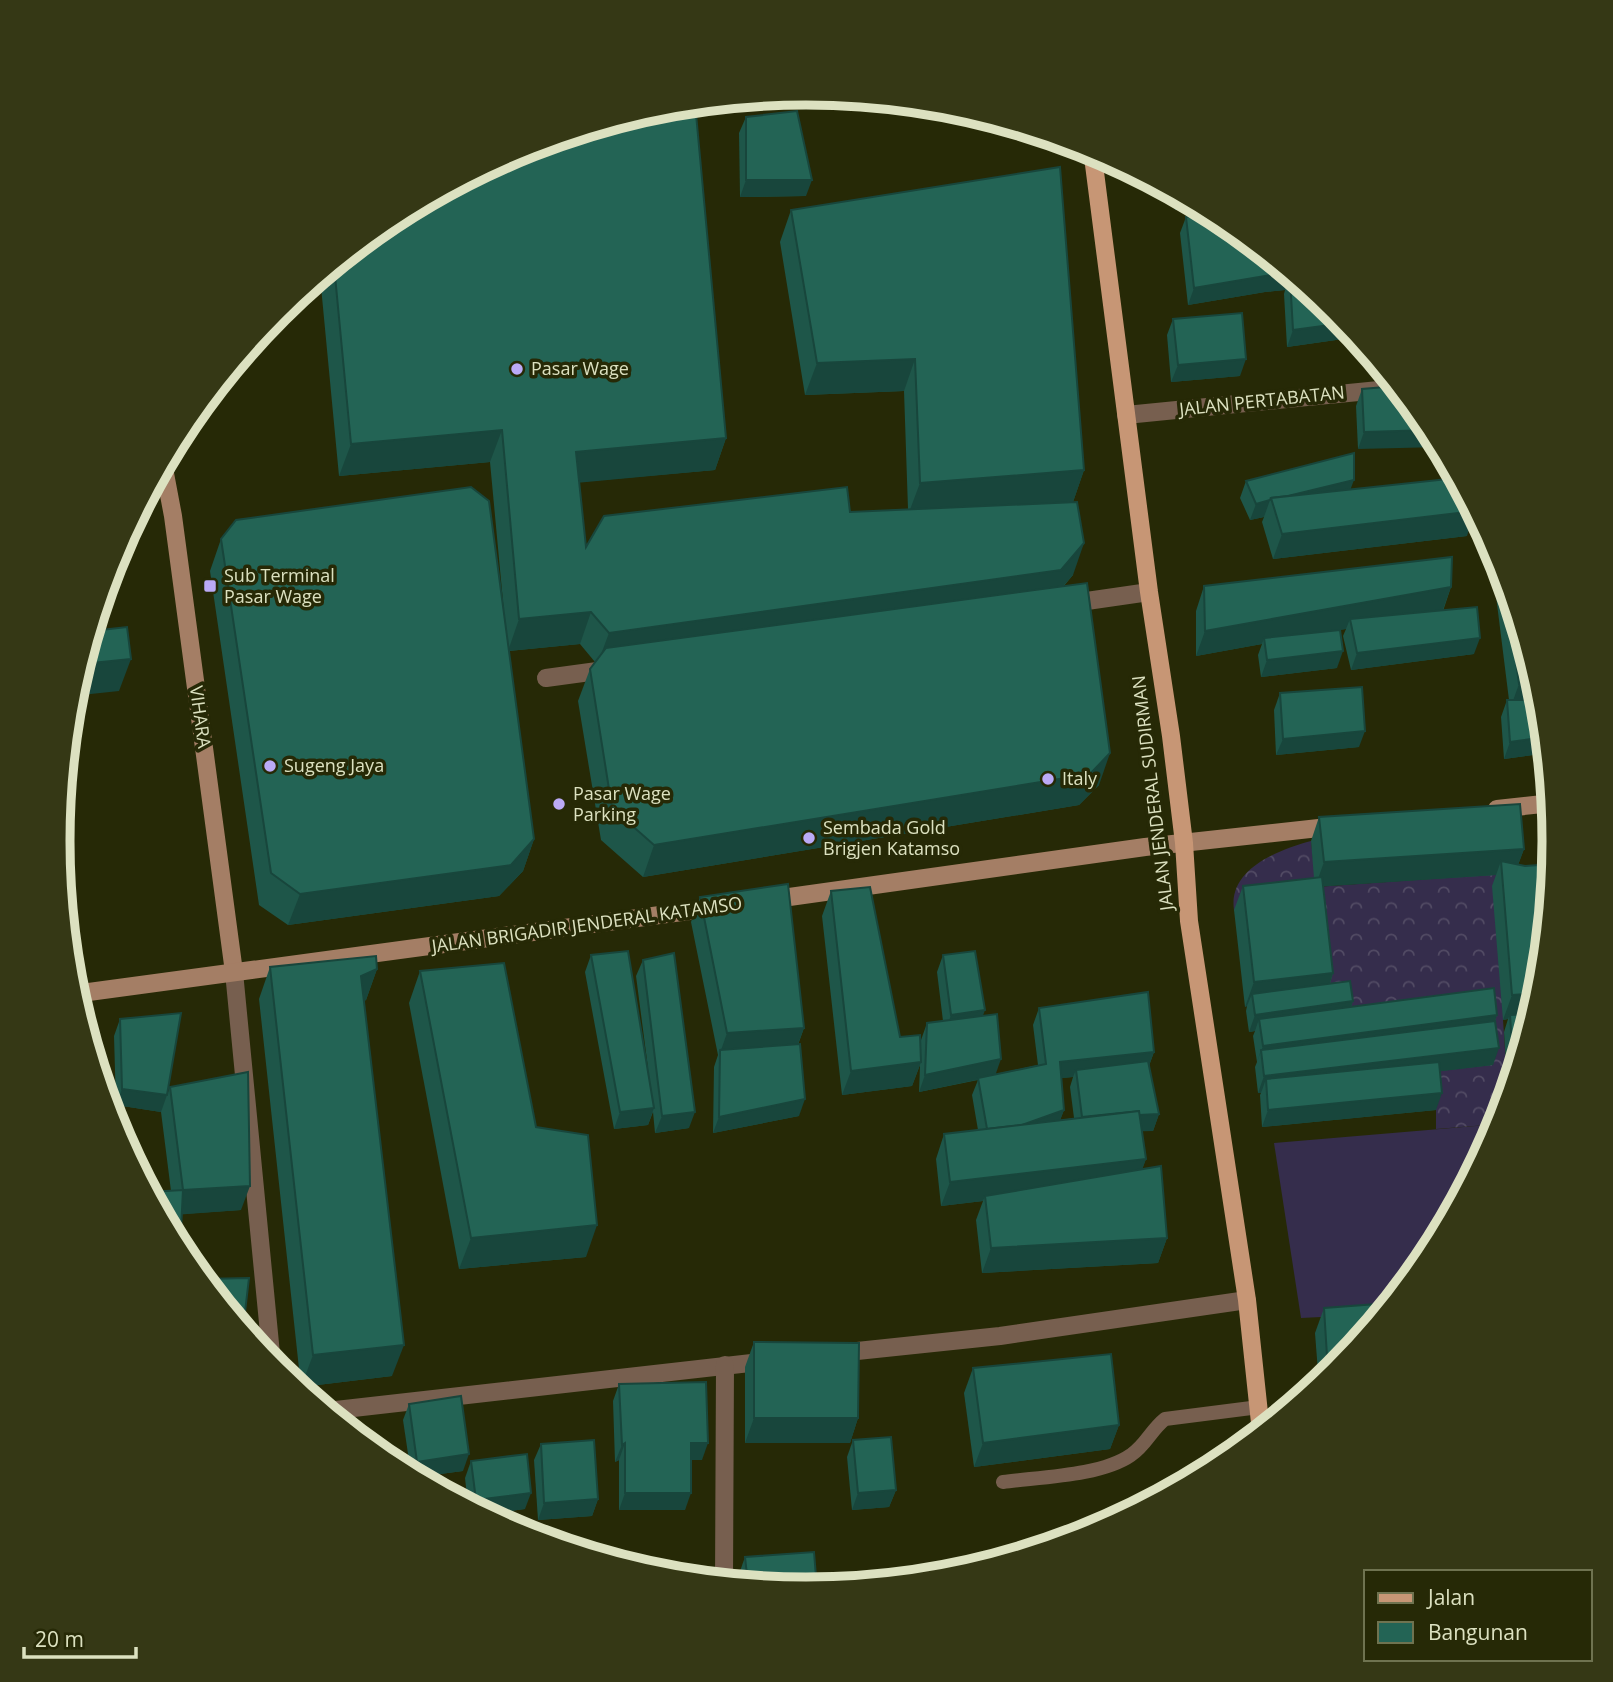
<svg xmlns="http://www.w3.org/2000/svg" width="1613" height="1682" font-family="'Open Sans',sans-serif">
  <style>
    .grass { fill: #352d4c }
    .forest { fill: url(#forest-crowns) }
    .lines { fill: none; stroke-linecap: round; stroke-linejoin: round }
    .lane { stroke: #775f4f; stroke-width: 14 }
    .street { stroke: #775f4f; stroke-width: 18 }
    .secondary { stroke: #a47e65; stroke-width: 18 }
    .primary { stroke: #c79675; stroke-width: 18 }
    .wall { fill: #1e5649; fill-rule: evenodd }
    .shaded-wall { fill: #18463c }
    .building { fill: #236455; stroke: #18463c; stroke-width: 2 }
    .poi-dot { fill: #bbaaf6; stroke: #262906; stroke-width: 2.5 }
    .labels { text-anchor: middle; stroke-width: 7; stroke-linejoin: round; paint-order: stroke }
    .poi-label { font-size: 18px; fill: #dce1c0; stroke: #262906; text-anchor: start }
    .street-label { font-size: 18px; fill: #dce1c0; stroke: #262906 }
    .rim { fill: none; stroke: #dce1c0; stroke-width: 9 }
  </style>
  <defs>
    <pattern id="forest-crowns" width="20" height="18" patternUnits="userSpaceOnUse" patternTransform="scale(1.75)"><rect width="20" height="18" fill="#352d4c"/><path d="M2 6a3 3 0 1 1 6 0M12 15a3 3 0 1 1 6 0" fill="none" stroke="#524b64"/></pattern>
  </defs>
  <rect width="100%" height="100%" fill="#262906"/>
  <path class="grass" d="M1499,1124L1429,1257L1382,1314L1301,1318L1274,1143Z"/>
  <path class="forest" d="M1311,841L1316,887L1515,873L1503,1020L1508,1095L1499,1124L1436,1129V1110L1234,910C1228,869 1278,850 1311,841Z"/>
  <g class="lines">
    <path class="lane" d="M1003,1482C1040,1477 1101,1476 1131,1455C1146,1445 1151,1430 1165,1419L1259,1407"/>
    <g class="street">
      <path d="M1126,415L1399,388"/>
      <path d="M1066,604L1149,592"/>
      <path d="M546,678L612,669"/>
      <path d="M234,972L272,1364"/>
      <path d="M838,1353L1000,1336L1247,1300"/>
      <path d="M327,1411L768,1361"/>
      <path d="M724,1582L725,1365"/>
    </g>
    <g class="secondary">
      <path d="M163,463L173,516L234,972"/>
      <path d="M1497,809L1552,803"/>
      <path d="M768,900L1145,847L1337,826"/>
      <path d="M74,994L719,907"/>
    </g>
    <path class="primary" d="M1092,149L1149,592L1171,736L1184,843L1189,921L1247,1300L1261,1432"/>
  </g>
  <g class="wall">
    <path d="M746,117L806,196L740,197L739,133Z"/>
    <path d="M1172,192L1199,206L1175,210Z"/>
    <path d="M791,210L1084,470L1073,502V575L1063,587L1099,785L1079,805L643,877L601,840L578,701L590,669L595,662L580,644L509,651L534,839L523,871L499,896L288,925L259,905L210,571L221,539L505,623L490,462L339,476L320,276L391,218L726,438L715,470L579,482L586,547L850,512L908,509L904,391L805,395L780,242Z"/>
    <path d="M1186,217L1223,219L1336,312L1357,337L1287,347L1284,294L1285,290L1265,292L1188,305L1180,233Z"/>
    <path d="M1173,319L1240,376L1171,382L1167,335Z"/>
    <path d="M1397,386L1358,449L1356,406L1362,389Z"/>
    <path d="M1246,481L1351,489L1467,536L1273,559L1262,522L1264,517L1250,520L1240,498Z"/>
    <path d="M1499,557L1541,695L1547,753L1504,759L1501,717L1507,700H1509L1493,572Z"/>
    <path d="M1204,586L1451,587L1443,611L1474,654L1351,670L1343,636L1346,629L1337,630V668L1261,677L1258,655L1262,644L1196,656V611Z"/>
    <path d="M1280,693L1359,747L1276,755L1274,710Z"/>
    <path d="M1319,817L1524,849L1518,865L1541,987L1508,1095L1504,1032L1508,1019L1503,1020L1492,886L1496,875L1323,886L1333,973L1330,984L1353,1001L1351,1007L1497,1015L1495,1021L1493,1065L1440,1071L1436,1110L1262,1127L1260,1095L1261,1093H1258L1255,1067L1257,1062L1253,1036L1255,1031L1249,1032L1246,1011L1247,1006L1245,1007L1234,910L1243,886L1314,878L1311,841Z"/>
    <path d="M831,891L900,1037L921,1052V1040L927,1023L943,1021L937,972L943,955L982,1016L996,1074L1038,1065L1033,1025L1039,1008L1154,1052L1149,1066L1159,1114L1153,1131H1142L1146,1159L1142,1169L1167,1238L1158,1263L982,1273L976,1220L983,1201L941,1206L936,1159L944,1134L978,1130L972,1095L978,1080L919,1092L920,1065L912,1086L842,1095L822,916ZM1073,1077L1070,1087L1074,1118L1060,1120L1064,1110L1061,1078Z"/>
    <path d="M700,897L804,1028L798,1045L799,1116L713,1133L714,1067L718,1055L691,922Z"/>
    <path d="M591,955L648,1068L636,976L643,960L689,1128L655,1133L653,1112L648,1125L614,1129L585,972Z"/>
    <path d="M270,967L377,969L366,1000L364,1001L392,1376L301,1387L259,999Z"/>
    <path d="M420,971L536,1127L586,1257L459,1269L409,1003Z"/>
    <path d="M120,1019L167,1095L170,1087L241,1210L182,1214L171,1191L161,1112L116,1105L114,1036Z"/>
    <path d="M1324,1308L1336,1371L1319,1385L1315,1333Z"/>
    <path d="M754,1342L858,1418L850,1443H745V1367Z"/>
    <path d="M973,1368L1119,1425L1110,1449L974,1467L964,1393Z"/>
    <path d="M619,1384L702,1460H691L685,1510H619V1460L615,1462L613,1401Z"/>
    <path d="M1318,1385L1298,1401L1304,1387Z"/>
    <path d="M409,1404L463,1471L417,1477L411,1474L403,1420Z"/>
    <path d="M853,1440L896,1490L889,1507L852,1510L847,1457Z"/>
    <path d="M541,1444L598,1499L592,1516L538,1520L534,1460Z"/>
    <path d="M471,1461L525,1509L486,1514L468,1505L465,1478Z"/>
    <path d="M1034,1551L971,1570L976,1555Z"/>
    <path d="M745,1557L806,1590L740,1583L739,1574Z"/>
  </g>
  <g class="shaded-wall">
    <path d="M746,180H812L806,196L740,197Z"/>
    <path d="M1180,196L1199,206L1175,210Z"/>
    <path d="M1274,267H1281L1306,287L1290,278L1285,290L1265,292L1188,305L1194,288L1271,275Z"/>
    <path d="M1345,323L1357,337L1287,347L1293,330Z"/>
    <path d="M915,359L904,391L805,395L817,363Z"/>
    <path d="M1246,359L1240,376L1171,382L1178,365Z"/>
    <path d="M502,430L490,462L339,476L351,444Z"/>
    <path d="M1432,430L1441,447L1358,449L1364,432Z"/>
    <path d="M726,438L715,470L565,484L576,452Z"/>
    <path d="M1084,470L1073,502L908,515L920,483Z"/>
    <path d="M1354,480L1348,496L1272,500Z"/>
    <path d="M1270,500L1264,517L1250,520L1256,504Z"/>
    <path d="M1475,511L1467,536L1273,559L1282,534Z"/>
    <path d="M1084,543L1073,575L1049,602L597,665L609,633Z"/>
    <path d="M105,587H109L97,619H95Z"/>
    <path d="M1451,587L1442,612L1350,619L1346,629L1265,643L1264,638L1262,644L1196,656L1205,631Z"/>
    <path d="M591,612L580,644L508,651L519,619Z"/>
    <path d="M1480,638L1474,654L1351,670L1357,653Z"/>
    <path d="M1343,651L1337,668L1261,677L1267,660Z"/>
    <path d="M131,659L119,691L72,696L82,664Z"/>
    <path d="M1537,683L1541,695L1542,706L1510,709L1519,684Z"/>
    <path d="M1365,731L1359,747L1276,755L1283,739Z"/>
    <path d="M1545,737L1547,753L1504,759L1510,742Z"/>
    <path d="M1110,753L1099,785L1079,805L643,877L654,845Z"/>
    <path d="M534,839L523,871L499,896L288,925L300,894Z"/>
    <path d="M1524,849L1515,873L1501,861L1496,875L1315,887L1324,862Z"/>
    <path d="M377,969L366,1000L349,1008L361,976Z"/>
    <path d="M1333,973L1325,998L1252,994L1247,1006L1245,1007L1254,982Z"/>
    <path d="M1539,993L1532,1017L1510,1015L1508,1019L1503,1020L1512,995Z"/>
    <path d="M1353,1001L1347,1018L1259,1019L1255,1031L1249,1032L1255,1015Z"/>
    <path d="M985,1010L979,1027L945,1032L951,1015Z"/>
    <path d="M1497,1015L1491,1032L1261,1050L1257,1062L1263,1046Z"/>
    <path d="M804,1028L795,1052L720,1053L727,1033Z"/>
    <path d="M1499,1048L1493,1065L1267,1092L1266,1079L1261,1093H1258L1264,1076Z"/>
    <path d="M1154,1052L1148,1068L1076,1070L1073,1077L1054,1079L1060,1062Z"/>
    <path d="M1001,1059L995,1076L919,1092L925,1075Z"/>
    <path d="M921,1062L912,1086L842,1095L851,1071Z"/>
    <path d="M122,1089L167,1095L161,1112L116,1105Z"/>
    <path d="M1442,1093L1436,1110L1262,1127L1268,1110Z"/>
    <path d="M805,1099L799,1116L713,1133L719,1117Z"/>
    <path d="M654,1108L648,1125L614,1129L620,1112Z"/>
    <path d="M1064,1110L1058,1126L989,1136Z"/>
    <path d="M695,1112L689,1128L655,1133L662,1116Z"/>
    <path d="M1159,1114L1153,1131L1076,1133L1082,1117Z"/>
    <path d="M1146,1159L1137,1184L985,1196L983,1201L941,1206L950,1182Z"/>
    <path d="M250,1186L241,1210L174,1215L183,1190Z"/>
    <path d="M597,1225L586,1257L459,1269L471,1238Z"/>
    <path d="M1167,1238L1158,1263L982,1273L991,1248Z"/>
    <path d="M404,1345L392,1376L301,1387L313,1355Z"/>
    <path d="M1328,1372H1335L1326,1379Z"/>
    <path d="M754,1418H858L850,1443H745Z"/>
    <path d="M1119,1425L1110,1449L974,1467L983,1443Z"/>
    <path d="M625,1443L619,1460L615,1462L622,1445Z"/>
    <path d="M691,1443H708L702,1460H685Z"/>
    <path d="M469,1454L463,1471L417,1477L412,1475L417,1462Z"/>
    <path d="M896,1490L889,1507L852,1510L858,1493Z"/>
    <path d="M531,1493L525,1509L486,1514L473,1508L476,1500Z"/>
    <path d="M625,1493H691L685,1510H619Z"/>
    <path d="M598,1499L592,1516L538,1520L544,1503Z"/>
  </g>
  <g class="building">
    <path d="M695,103L726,438L576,452L586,547L604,516L847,487L850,512L1077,502L1084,543L1061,570L609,633L591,612L519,619L502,430L351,444L334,265L391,218L520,149L661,107Z"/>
    <path d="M797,111L812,180H746V117Z"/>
    <path d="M1060,167L1084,470L920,483L915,359L817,363L791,210Z"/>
    <path d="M1214,214L1223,219L1267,255L1271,275L1194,288L1186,217Z"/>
    <path d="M1273,260L1281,267H1274Z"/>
    <path d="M1294,277L1336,312L1345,323L1293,330L1290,278Z"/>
    <path d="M1242,313L1246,359L1178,365L1173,319Z"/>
    <path d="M1397,386L1429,425L1432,430L1364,432L1362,389Z"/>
    <path d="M1354,453V480L1288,496L1271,498L1270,500L1256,504L1246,481Z"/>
    <path d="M1457,478L1475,511L1282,534L1271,498Z"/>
    <path d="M471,487L489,501L534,839L511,865L300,894L271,873L221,539L236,520Z"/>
    <path d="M1452,557L1451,587L1205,631L1204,586Z"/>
    <path d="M108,578L109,587H105Z"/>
    <path d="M1506,581L1537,683L1519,684Z"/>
    <path d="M1087,583L1110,753L1090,774L654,845L612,808L590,669L606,648Z"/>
    <path d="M1477,607L1480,638L1357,653L1350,619Z"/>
    <path d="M127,627L131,659L82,664L92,631Z"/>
    <path d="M1340,630L1343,651L1267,660L1264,638Z"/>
    <path d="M1362,687L1365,731L1283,739L1280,693Z"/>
    <path d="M1507,700H1541L1545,737L1510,742Z"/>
    <path d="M1520,804L1524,849L1324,862L1319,817Z"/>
    <path d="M1501,861L1525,866L1553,864L1541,987L1539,993L1512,995Z"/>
    <path d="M1322,877L1333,973L1254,982L1243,886Z"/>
    <path d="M788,884L804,1028L727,1033L700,897Z"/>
    <path d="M870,887L900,1037L920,1035L921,1062L851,1071L831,891Z"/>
    <path d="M628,951L654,1108L620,1112L591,955Z"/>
    <path d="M975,951L985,1010L951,1015L943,955Z"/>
    <path d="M674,953L695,1112L662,1116L643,960Z"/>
    <path d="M376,956L377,969L361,976L404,1345L313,1355L270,967Z"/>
    <path d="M504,963L536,1127L588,1135L597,1225L471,1238L420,971Z"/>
    <path d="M1350,981L1353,1001L1255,1015L1252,994Z"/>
    <path d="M1494,988L1497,1015L1263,1046L1259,1019Z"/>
    <path d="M1148,992L1154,1052L1060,1062L1064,1110L1022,1125L987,1129L978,1078L1046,1064L1039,1008Z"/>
    <path d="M181,1013L167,1095L122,1089L120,1019Z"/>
    <path d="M997,1014L1001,1059L925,1075L927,1023Z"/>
    <path d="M1533,1014L1514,1076L1510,1015Z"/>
    <path d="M1495,1021L1499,1048L1264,1076L1261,1050Z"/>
    <path d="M84,1026H91L98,1072Z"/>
    <path d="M800,1044L805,1099L719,1117L720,1050Z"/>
    <path d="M1148,1061L1159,1114L1139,1115V1111L1082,1117L1076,1070Z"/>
    <path d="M1439,1062L1442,1093L1268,1110L1266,1079Z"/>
    <path d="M248,1072L250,1186L183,1190L170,1087Z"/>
    <path d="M1139,1111L1146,1159L950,1182L944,1134Z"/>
    <path d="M1161,1166L1167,1238L991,1248L985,1196Z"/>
    <path d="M183,1190L180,1250L149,1192Z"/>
    <path d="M249,1278L243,1329L202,1279Z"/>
    <path d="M1391,1303L1336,1371L1328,1372L1324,1308Z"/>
    <path d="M754,1342L859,1343L858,1418H754Z"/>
    <path d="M1111,1354L1119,1425L983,1443L973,1368Z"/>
    <path d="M706,1382L708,1443H691V1493H625V1443L622,1445L619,1384Z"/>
    <path d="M1318,1385L1305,1396L1304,1387Z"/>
    <path d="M461,1396L469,1454L417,1462L409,1404Z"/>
    <path d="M891,1437L896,1490L858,1493L853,1440Z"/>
    <path d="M594,1440L598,1499L544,1503L541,1444Z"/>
    <path d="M527,1454L531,1493L476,1500L471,1461Z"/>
    <path d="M1034,1551L978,1568L976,1555Z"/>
    <path d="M814,1552L817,1589L806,1590L748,1584L745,1557Z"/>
  </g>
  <g class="poi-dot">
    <circle cx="517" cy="369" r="7"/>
    <rect x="203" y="579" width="14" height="14" rx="3.5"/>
    <circle cx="270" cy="766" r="7"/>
    <circle cx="1048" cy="779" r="7"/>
    <circle cx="559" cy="804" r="7"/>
    <circle cx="809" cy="838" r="7"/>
  </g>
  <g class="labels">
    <g class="poi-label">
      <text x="531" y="375">Pasar Wage</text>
      <text x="224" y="582">Sub Terminal<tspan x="224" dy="21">Pasar Wage</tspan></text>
      <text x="284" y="772">Sugeng Jaya</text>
      <text x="1062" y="785">Italy</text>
      <text x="573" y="800">Pasar Wage<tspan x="573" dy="21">Parking</tspan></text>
      <text x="823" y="834">Sembada Gold<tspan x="823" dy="21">Brigjen Katamso</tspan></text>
    </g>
    <g class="street-label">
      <text transform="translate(1262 401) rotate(-6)" y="6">JALAN PERTABATAN</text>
      <text transform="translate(200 717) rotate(82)" y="6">VIHARA</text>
      <text transform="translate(1153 793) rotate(-97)" y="6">JALAN JENDERAL SUDIRMAN</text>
      <text transform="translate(587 925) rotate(-8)" y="6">JALAN BRIGADIR JENDERAL KATAMSO</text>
    </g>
  </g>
  <path d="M0 0H1613V1682H0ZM70 841a736 736 0 1 1 1472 0a736 736 0 1 1-1472 0Z" fill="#353815" fill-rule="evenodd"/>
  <path class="rim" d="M70 841a736 736 0 1 1 1472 0a736 736 0 1 1-1472 0Z"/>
  <rect x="1364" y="1570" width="228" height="91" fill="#262906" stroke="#6f7350" stroke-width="2"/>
  <rect x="1378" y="1593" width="35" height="10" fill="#c79675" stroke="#6f7350" stroke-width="2"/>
  <text x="1428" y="1605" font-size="21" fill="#dce1c0">Jalan</text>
  <rect x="1378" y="1622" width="35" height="21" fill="#236455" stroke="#6f7350" stroke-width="2"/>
  <text x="1428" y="1640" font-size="21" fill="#dce1c0">Bangunan</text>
  <path d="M24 1647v10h112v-10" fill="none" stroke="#dce1c0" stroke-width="3.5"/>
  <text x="35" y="1647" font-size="21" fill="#dce1c0" stroke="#262906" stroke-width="5" paint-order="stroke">20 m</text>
</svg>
